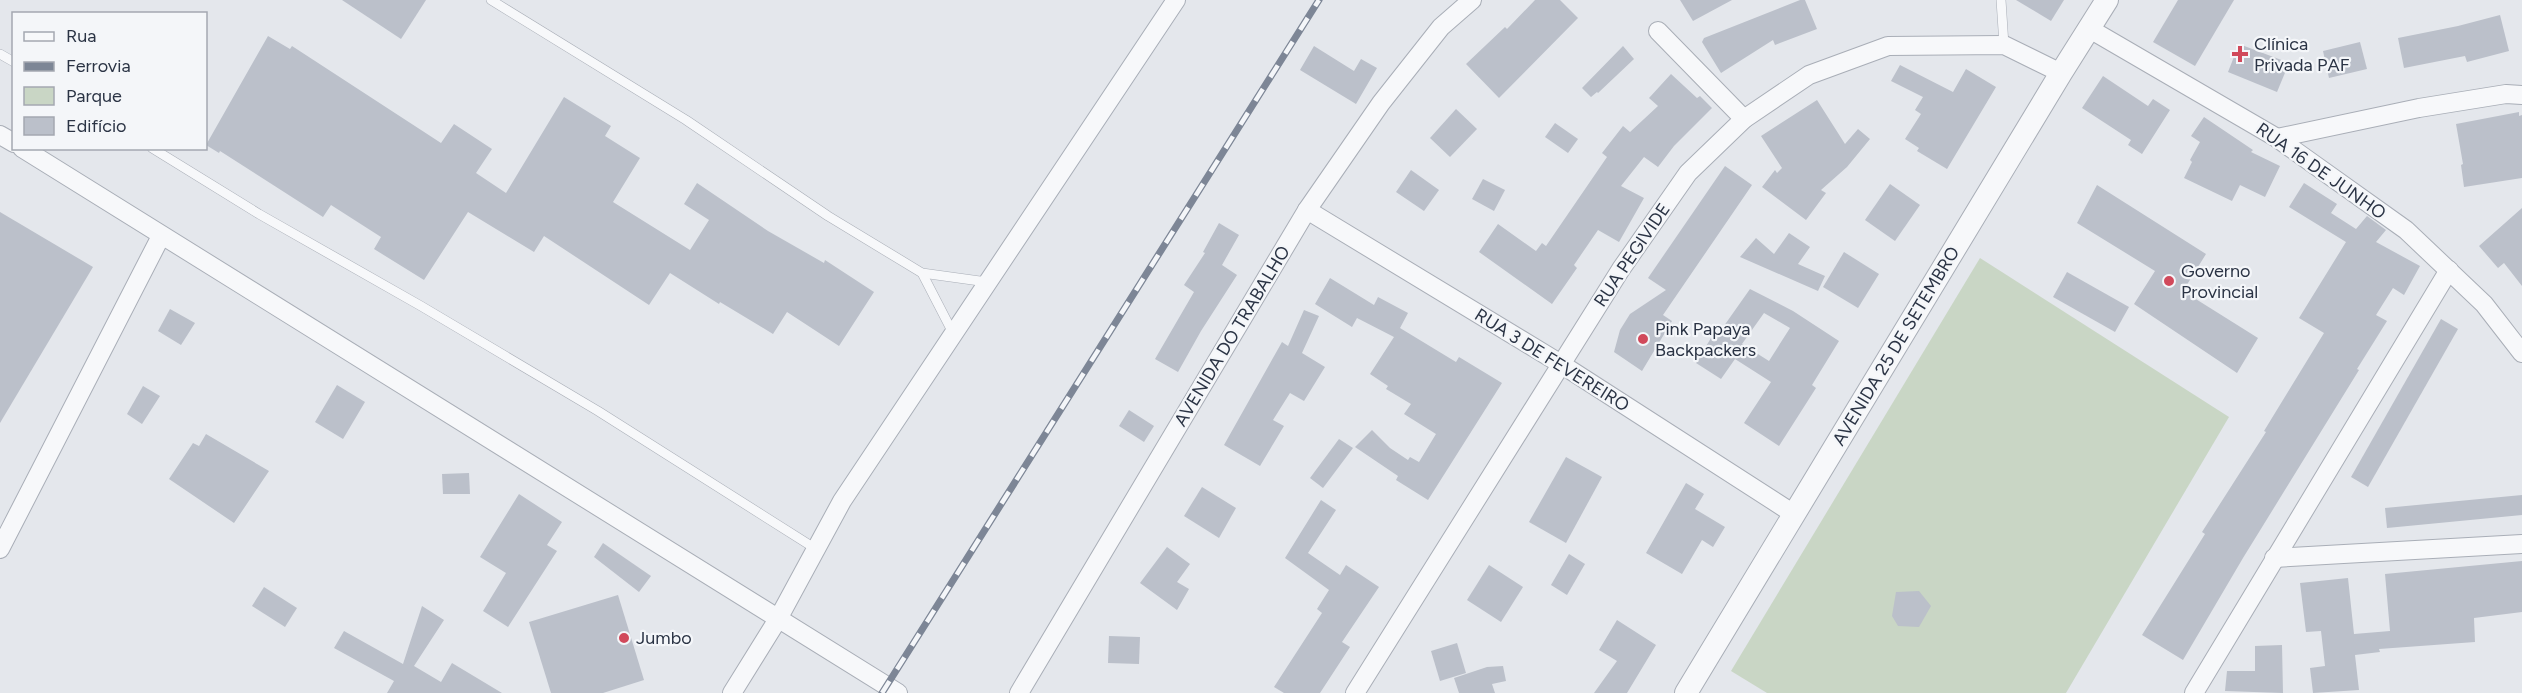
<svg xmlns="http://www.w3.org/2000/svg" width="2522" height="693" font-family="Figtree,sans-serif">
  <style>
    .green { fill: #c9d6c5 }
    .building { fill: #bbc0ca; fill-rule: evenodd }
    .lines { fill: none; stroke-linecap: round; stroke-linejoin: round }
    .service-casing { stroke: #a9aeb7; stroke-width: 10 }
    .minor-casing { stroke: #a9aeb7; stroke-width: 20 }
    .tertiary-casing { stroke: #a9aeb7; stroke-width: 24 }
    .service { stroke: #f7f8fa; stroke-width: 9 }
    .minor { stroke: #f7f8fa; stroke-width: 18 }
    .tertiary { stroke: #f7f8fa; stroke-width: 22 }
    .rail-casing { stroke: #7d8696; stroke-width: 7 }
    .rail { stroke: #f4f6f9; stroke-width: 4.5; stroke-dasharray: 14; stroke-linecap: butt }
    .poi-dot { fill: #d1495b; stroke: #f4f6f9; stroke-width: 2 }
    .labels { text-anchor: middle; stroke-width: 4.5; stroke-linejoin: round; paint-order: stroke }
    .poi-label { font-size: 18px; fill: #2b3445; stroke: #f4f6f9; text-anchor: start }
    .street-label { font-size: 18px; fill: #2b3445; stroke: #f4f6f9 }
  </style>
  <rect width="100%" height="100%" fill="#e4e7ec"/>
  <path class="green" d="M1980,258L2229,417L2066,693H1767L1731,671Z"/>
  <g class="building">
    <path d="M342,0H426L401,39Z"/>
    <path d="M1535,0H1560L1578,18L1499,98L1466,64L1505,27L1507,29Z"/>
    <path d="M1680,0H1732L1693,21Z"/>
    <path d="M1800,0H1805L1817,29L1775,45L1773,40L1721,73L1702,42L1704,38Z"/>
    <path d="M2016,0H2064L2051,21Z"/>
    <path d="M2178,0H2234L2195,66L2153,42Z"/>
    <path d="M2500,15L2509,51L2467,62L2465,56L2404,68L2398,38L2458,26Z"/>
    <path d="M268,36L290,49L292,46L441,143L454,124L492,149L476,173L506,193L564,97L611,126L605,136L640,158L613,202L690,250L709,220L684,204L697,183L768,231L824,263L825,260L874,292L839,346L787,312L773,334L720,302L719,304L670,273L649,305L544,236L534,252L468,212L424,280L374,249L381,237L331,205L323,217L220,151L219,153L206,145Z"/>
    <path d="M2360,42L2367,69L2329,78L2323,51Z"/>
    <path d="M2239,44L2289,63L2277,92L2228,72Z"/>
    <path d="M1314,46L1354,71L1361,59L1377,68L1356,104L1300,70Z"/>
    <path d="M1623,46L1634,59L1598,93L1597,92L1591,97L1582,88Z"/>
    <path d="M1900,65L1953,92L1966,69L1996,87L1947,169L1917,151L1919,148L1905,139L1921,114L1915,110L1923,97L1891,81Z"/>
    <path d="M1671,74L1697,98L1700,96L1712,108L1674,146L1658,167L1644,157L1621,186L1644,198L1619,242L1598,230L1574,265L1577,268L1552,304L1479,252L1498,224L1536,251L1542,243L1546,246L1607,157L1602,153L1623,126L1630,132L1658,106L1649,98Z"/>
    <path d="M2103,76L2148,106L2153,99L2170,110L2142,154L2128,145L2131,140L2082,108Z"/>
    <path d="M1817,100L1845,144L1858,129L1870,139L1847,167L1821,190L1826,193L1806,220L1762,187L1775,170L1777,173L1782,168L1761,136Z"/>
    <path d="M1456,109L1477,129L1450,157L1430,138Z"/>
    <path d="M2519,112V116L2522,115V178L2464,187L2461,165L2463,164L2456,124Z"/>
    <path d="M2204,117L2253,150L2251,152L2280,166L2265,197L2240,185L2232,201L2184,178L2192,162L2190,160L2200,142L2191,136Z"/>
    <path d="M1555,123L1578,139L1568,153L1545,137Z"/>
    <path d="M1725,166L1752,185L1663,315L1672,321L1642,371L1614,352L1620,330L1630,314L1666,290L1648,278Z"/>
    <path d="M1411,170L1439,190L1424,211L1396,192Z"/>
    <path d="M1483,179L1505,190L1494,211L1472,199Z"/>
    <path d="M2304,183L2337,204L2331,213L2356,229L2367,216L2386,230L2376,242L2420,266L2404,295L2393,288L2376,315L2387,321L2357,369L2359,370L2243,558L2183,660L2142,635L2205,534L2202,532L2266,432L2264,431L2324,333L2299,318L2346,242L2289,207Z"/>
    <path d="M1890,184L1920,205L1895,241L1865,220Z"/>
    <path d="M2097,185L2206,254L2183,291L2258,338L2237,373L2134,304L2155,271L2077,223Z"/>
    <path d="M2522,208V286L2504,263L2498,268L2479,246Z"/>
    <path d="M0,212L93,267L0,423Z"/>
    <path d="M1219,223L1239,235L1222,265L1237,275L1201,331L1178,372L1155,359L1194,292L1184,285L1205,253L1203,252Z"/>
    <path d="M1789,233L1810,247L1798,264L1825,276L1818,291L1740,257L1756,238L1774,254Z"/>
    <path d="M1844,252L1879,274L1858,308L1823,287Z"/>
    <path d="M2067,272L2129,307L2115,332L2053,297Z"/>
    <path d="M1330,278L1374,305L1378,297L1408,313L1400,328L1456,362L1459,357L1502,383L1428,500L1396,480L1398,476L1355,447L1372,430L1390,448L1408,460L1410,457L1419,462L1436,434L1404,414L1411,404L1386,389L1388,386L1370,374L1394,337L1357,318L1352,327L1315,304Z"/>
    <path d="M1750,289L1793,311L1839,341L1812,385L1816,388L1779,446L1744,423L1771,382L1735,359L1721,379L1696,363L1711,338L1714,340ZM1764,313L1790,328L1769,361L1742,344Z"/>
    <path d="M170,309L195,323L181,345L158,331Z"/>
    <path d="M1304,310L1319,316L1302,353L1325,367L1304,401L1290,393L1273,420L1284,426L1260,466L1224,445L1282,342L1288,346Z"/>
    <path d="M2441,319L2458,329L2368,487L2351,477Z"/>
    <path d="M337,385L365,402L343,439L315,422Z"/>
    <path d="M143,386L160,396L142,424L127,414Z"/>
    <path d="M1129,410L1154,426L1144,442L1119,426Z"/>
    <path d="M206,434L269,471L234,523L169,479L193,443L199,446Z"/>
    <path d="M1339,439L1353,448L1323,488L1310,478Z"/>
    <path d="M1566,457L1602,477L1566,543L1529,522Z"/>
    <path d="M469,473L470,494H443L442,474Z"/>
    <path d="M1686,483L1704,494L1695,509L1725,527L1713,547L1702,540L1682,574L1646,553Z"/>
    <path d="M1202,487L1236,508L1219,538L1184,516Z"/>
    <path d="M519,494L562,522L547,545L557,551L508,627L483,611L506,573L480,557Z"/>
    <path d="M2522,495V515L2387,528L2385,508Z"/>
    <path d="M1321,500L1336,510L1308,553L1340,575L1346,565L1379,587L1342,642L1350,647L1320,693H1284L1274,687L1322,613L1317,609L1329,590L1285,558Z"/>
    <path d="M603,543L651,576L639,592L594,557Z"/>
    <path d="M1167,547L1190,564L1177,582L1189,589L1177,610L1140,583Z"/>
    <path d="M1569,554L1585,564L1567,595L1551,585Z"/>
    <path d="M2522,561V612L2474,618L2475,642L2379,649L2380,652L2355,655L2359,690L2313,693L2310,668L2325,666L2321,631L2306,632L2300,583L2348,578L2354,634L2390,631L2385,574Z"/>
    <path d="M1489,565L1523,587L1501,622L1467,600Z"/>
    <path d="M264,587L297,608L285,627L252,606Z"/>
    <path d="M1919,591L1931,606L1919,627L1898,626L1892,616L1896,592Z"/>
    <path d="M618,595L644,680L603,693H551L529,622Z"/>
    <path d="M422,606L444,620L414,666L441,682L452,663L502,693H387L394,681L334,648L344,631L403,664Z"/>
    <path d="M1617,620L1656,645L1627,693H1594L1617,661L1599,650Z"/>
    <path d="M1109,636L1140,637L1139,664L1108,663Z"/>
    <path d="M1457,643L1466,673L1440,681L1431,651Z"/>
    <path d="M2282,645L2283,693L2225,691L2227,671H2255V646Z"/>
    <path d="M1503,666L1506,681L1492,684L1495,693H1459L1454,678L1487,667Z"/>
  </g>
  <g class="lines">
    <g class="service-casing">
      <g id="service">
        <path d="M491,0L686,120L828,216L922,273L987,282"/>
        <path d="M2001,0L2004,45"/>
        <path d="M0,54L14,62"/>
        <path d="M152,148L259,214L421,306L598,411L816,549"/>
        <path d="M922,273L953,333"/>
      </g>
    </g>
    <g class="minor-casing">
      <g id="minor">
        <path d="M2088,28L2277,138L2406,230L2484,304L2522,353"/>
        <path d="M1658,31L1744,119"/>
        <path d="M0,135L14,143"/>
        <path d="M2277,138L2419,108L2506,94L2522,95"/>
        <path d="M22,148L898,693"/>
        <path d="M1307,210L1561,364L1794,514"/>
        <path d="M0,549L161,236"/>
        <path d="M2274,558L2522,544"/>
        <path d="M732,693L778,619L842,501L1176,0"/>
        <path d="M1019,693L1307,210L1381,103L1441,27L1472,0"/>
        <path d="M1355,693L1621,269L1688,173L1744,119L1809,75L1888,46L2004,45L2061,73"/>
        <path d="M2194,693L2449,270"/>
      </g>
    </g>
    <g class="tertiary-casing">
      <path id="tertiary" d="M1686,693L2061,73L2107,0"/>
    </g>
    <use href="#service" class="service"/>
    <use href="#minor" class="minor"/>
    <use href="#tertiary" class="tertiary"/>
    <g class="rail-casing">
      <path id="rail" d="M882,693L1319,0"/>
    </g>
    <use href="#rail" class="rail"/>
  </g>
  <g class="poi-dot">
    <path d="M2237 45h6v6h6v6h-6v6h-6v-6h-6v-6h6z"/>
    <circle cx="2169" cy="281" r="6"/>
    <circle cx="1643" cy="339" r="6"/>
    <circle cx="624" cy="638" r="6"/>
  </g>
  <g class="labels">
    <g class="poi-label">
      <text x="2254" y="50">Clínica<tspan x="2254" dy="21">Privada PAF</tspan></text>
      <text x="2181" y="277">Governo<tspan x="2181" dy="21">Provincial</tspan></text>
      <text x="1655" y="335">Pink Papaya<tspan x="1655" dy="21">Backpackers</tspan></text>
      <text x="636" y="644">Jumbo</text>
    </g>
    <g class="street-label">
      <text transform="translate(2321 171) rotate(35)" y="6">RUA 16 DE JUNHO</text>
      <text transform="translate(1632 255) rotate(-56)" y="6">RUA PEGIVIDE</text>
      <text transform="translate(1232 336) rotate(-59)" y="6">AVENIDA DO TRABALHO</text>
      <text transform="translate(1896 346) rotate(-59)" y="6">AVENIDA 25 DE SETEMBRO</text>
      <text transform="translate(1552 360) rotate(32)" y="6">RUA 3 DE FEVEREIRO</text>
    </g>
  </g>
  <rect x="12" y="12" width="195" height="138" fill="#f4f6f9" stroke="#a4a8b1" stroke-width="1.5"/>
  <rect x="24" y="32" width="30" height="9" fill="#f7f8fa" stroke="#a4a8b1" stroke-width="1.5"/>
  <text x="66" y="42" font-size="18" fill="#2b3445">Rua</text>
  <rect x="24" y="62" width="30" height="9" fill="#7d8696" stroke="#a4a8b1" stroke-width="1.5"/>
  <text x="66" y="72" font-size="18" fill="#2b3445">Ferrovia</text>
  <rect x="24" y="87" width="30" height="18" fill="#c9d6c5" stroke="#a4a8b1" stroke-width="1.5"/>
  <text x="66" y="102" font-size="18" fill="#2b3445">Parque</text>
  <rect x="24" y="117" width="30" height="18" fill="#bbc0ca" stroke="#a4a8b1" stroke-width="1.5"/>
  <text x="66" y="132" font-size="18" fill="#2b3445">Edifício</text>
</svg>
